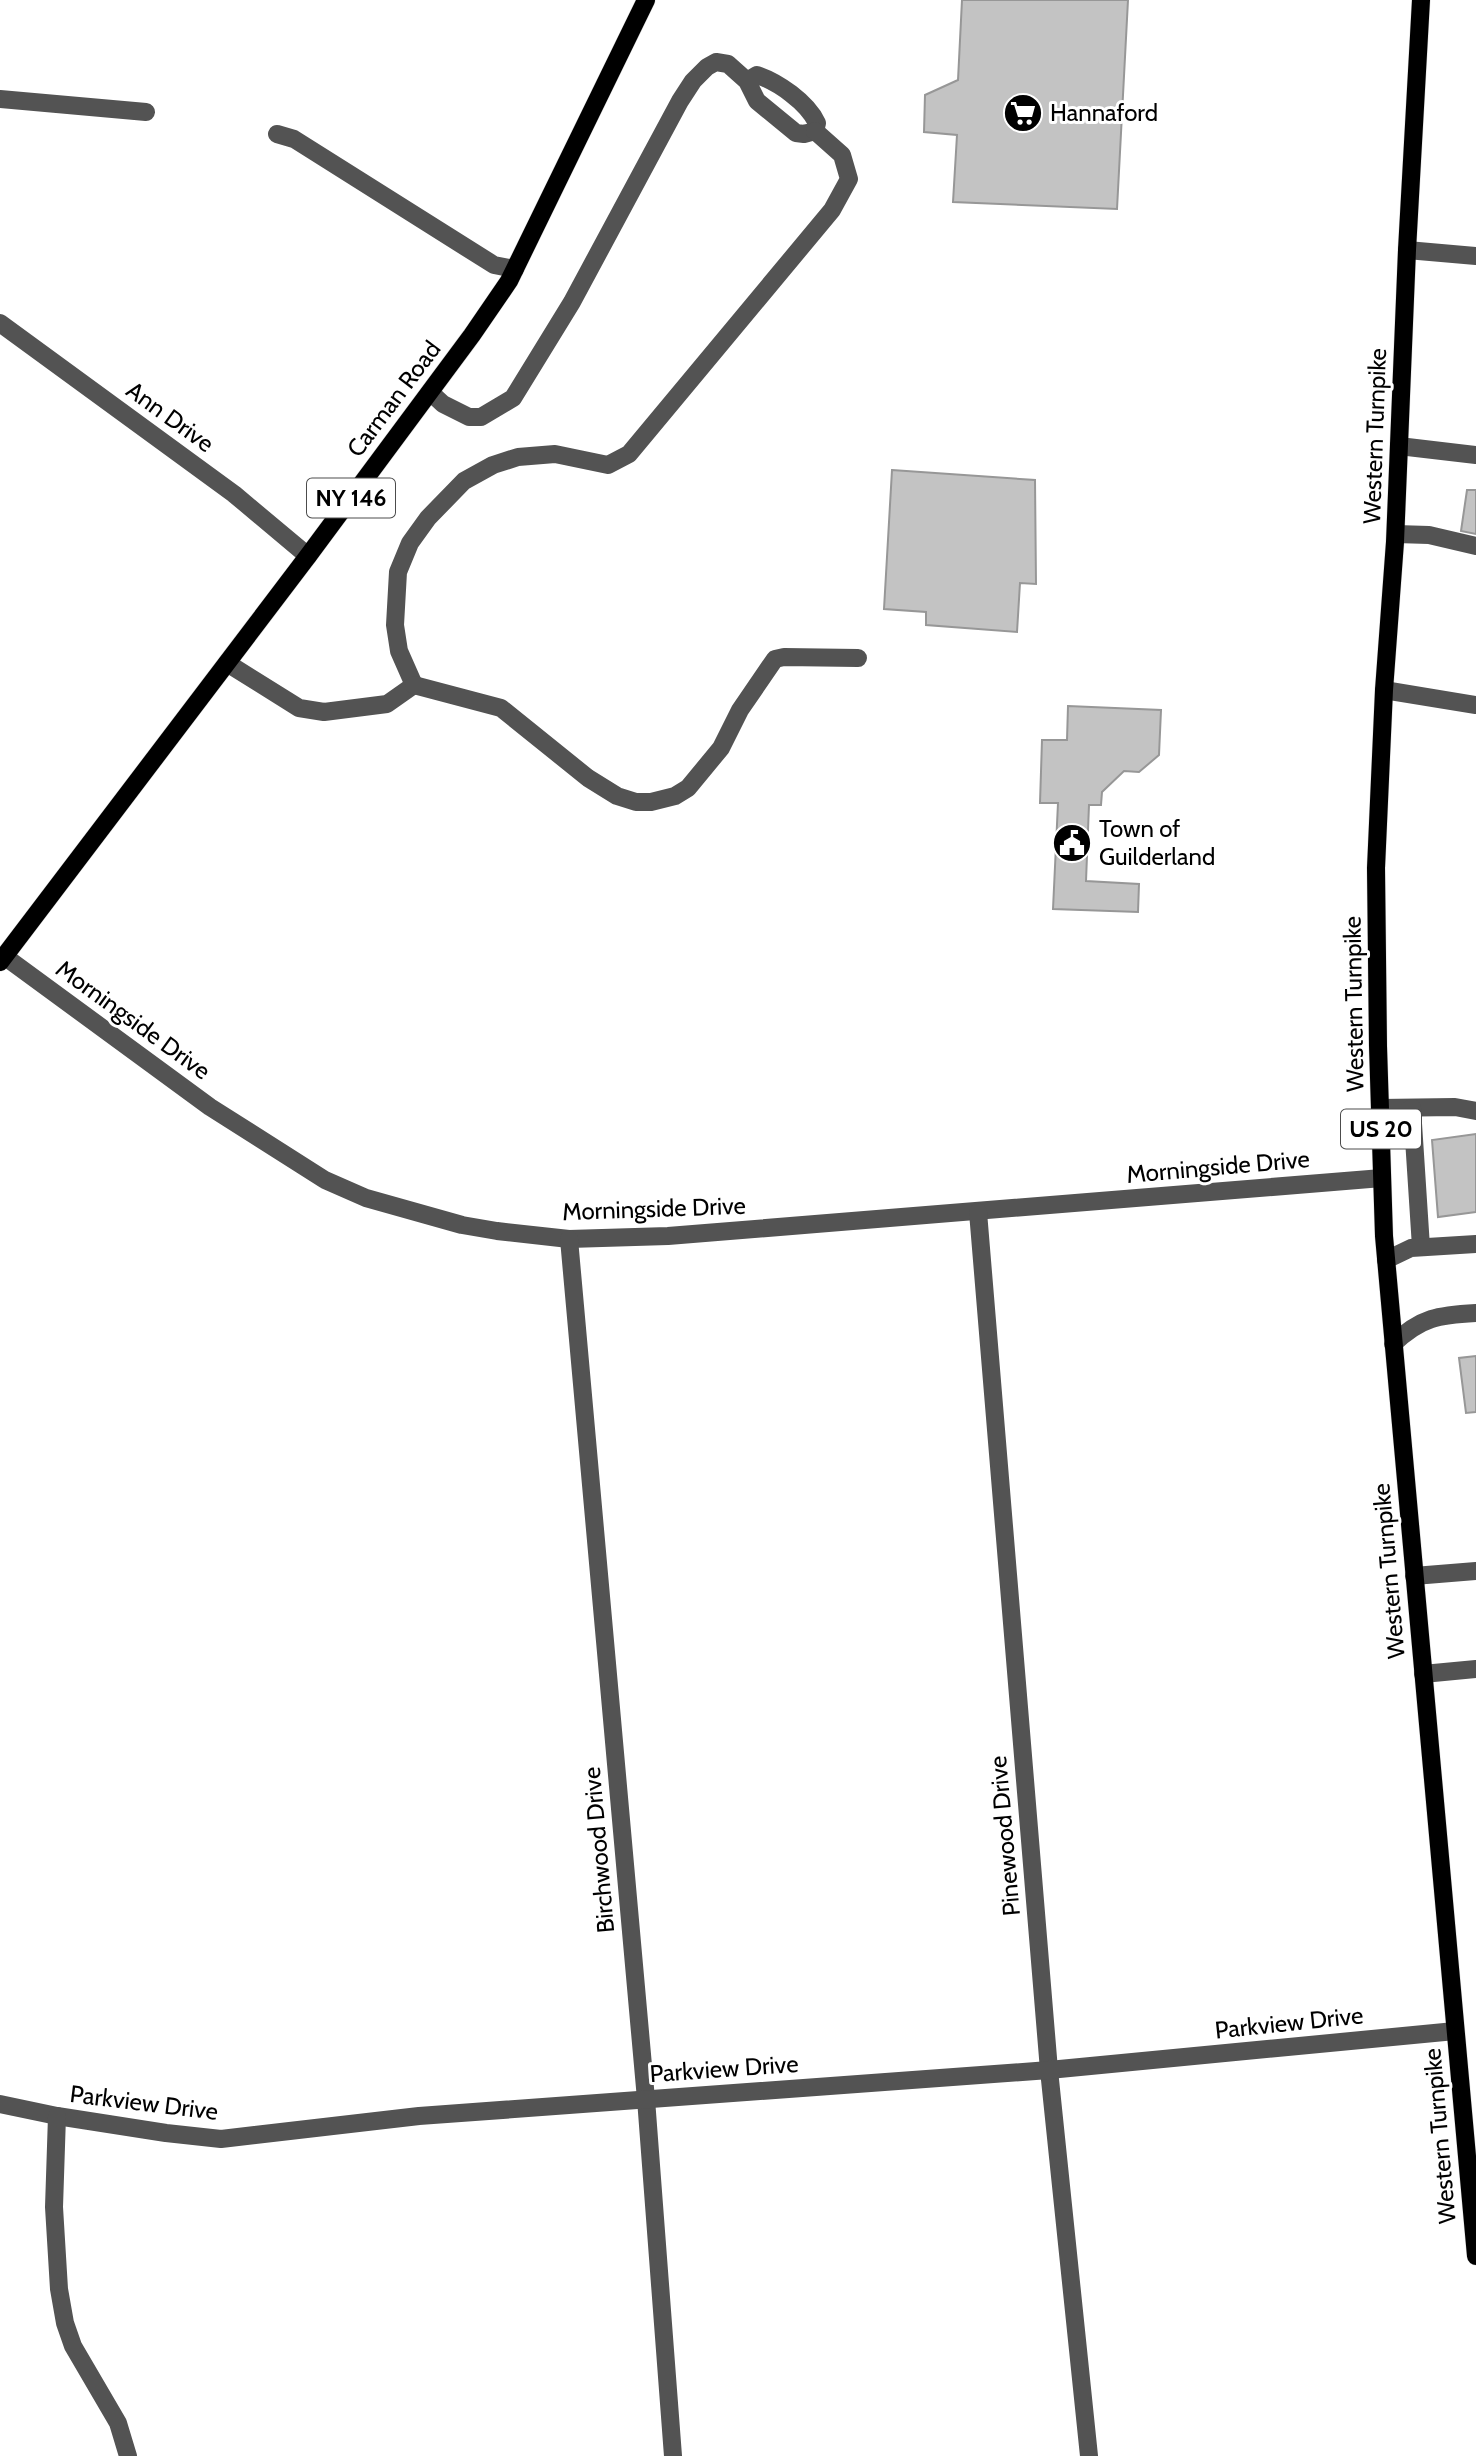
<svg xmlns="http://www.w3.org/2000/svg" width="1476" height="2456" font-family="Cabin,sans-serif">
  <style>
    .building { fill: #c3c3c3; stroke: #979797; stroke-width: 2 }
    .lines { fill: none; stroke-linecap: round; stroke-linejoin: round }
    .major-casing { stroke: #dbdbdb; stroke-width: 19 }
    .minor { stroke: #535353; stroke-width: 18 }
    .major { stroke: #000; stroke-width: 18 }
    .labels { text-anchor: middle; stroke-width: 6; stroke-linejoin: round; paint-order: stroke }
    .shield { fill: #fff; stroke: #4c4c4c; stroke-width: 2 }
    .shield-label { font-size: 23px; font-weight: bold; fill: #000 }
    .poi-label { font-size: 24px; fill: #000; stroke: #fff; text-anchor: start }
    .street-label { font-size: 24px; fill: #000; stroke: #fff }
  </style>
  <rect width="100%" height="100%" fill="#fff"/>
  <g class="building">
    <path d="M962,0H1128L1117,209L953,202L957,135L924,132L925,95L958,80Z"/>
    <path d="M892,470L1035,480L1036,584L1020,583L1017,632L926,625V612L884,609Z"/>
    <path d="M1467,490H1476V534L1461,531Z"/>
    <path d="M1068,706L1161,710L1159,755L1139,772L1124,771L1102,792L1101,805H1089L1086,881L1139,884L1138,912L1053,909L1058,803H1040L1042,740H1067Z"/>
    <path d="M1476,1134V1212L1438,1217L1432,1140Z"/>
    <path d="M1476,1356V1412L1466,1413L1459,1358Z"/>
  </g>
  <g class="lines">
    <g class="major-casing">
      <g id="major">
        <path d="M1421,0L1407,250L1395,542L1384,690L1376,868L1378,1046L1384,1236L1476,2256"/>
        <path d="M0,962L308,556L472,335L509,281L646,0"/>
      </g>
    </g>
    <g class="minor">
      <path d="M0,99L146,112"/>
      <path d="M277,134L294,139L494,265L515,269"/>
      <path d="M1407,250L1476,256"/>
      <path d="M0,323L234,494L308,556"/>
      <path d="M430,392L443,404L469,417H481L513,398L572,302L680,101L693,81L707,67L716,62L728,64L747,81L757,101L796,133L804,134L815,131L817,123C807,102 778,82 757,75L747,81"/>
      <path d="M1399,446L1476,455"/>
      <path d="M1396,534L1429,535L1476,546"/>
      <path d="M227,663L299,708L324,712L387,704L414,685L399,651L395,625L398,572L410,543L428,518L464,481L493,465L518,457L555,454L608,465L629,454L832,210L849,179L842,155L815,131"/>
      <path d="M414,685L501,708L588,778L617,796L636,802H651L675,796L688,788L721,748L740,710L775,659L784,657L858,658"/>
      <path d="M1384,690L1476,705"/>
      <path d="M4,956L210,1107L325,1180L366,1198L462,1225L497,1231L569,1239L668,1236L1382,1178"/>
      <path d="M1380,1108L1455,1107L1476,1111"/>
      <path d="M1404,1114L1412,1108L1421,1247"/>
      <path d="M978,1212L1049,2070L1089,2456"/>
      <path d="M569,1239L646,2099L673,2456"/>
      <path d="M1386,1260L1411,1248L1476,1244"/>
      <path d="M1393,1344C1421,1317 1439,1315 1476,1313"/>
      <path d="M1414,1576L1476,1571"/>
      <path d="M1423,1674L1476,1669"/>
      <path d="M0,2104L57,2116L166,2133L221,2139L419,2116L1049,2070L1455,2031"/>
      <path d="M57,2116L54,2207L59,2289L65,2323L73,2346L118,2423L128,2456"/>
    </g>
    <use href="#major" class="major"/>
  </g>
  <defs>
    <g id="supermarket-disc" transform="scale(2.0125)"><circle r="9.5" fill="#000" stroke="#fff"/><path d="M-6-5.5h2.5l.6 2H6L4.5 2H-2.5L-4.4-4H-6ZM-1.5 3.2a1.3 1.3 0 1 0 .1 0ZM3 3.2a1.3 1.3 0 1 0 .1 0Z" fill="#fff"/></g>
    <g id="civic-disc" transform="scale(2.0125)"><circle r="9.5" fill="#000" stroke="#fff"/><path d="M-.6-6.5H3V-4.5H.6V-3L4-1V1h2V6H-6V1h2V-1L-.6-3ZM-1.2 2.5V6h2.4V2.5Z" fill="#fff"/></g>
  </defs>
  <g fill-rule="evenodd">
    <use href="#supermarket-disc" x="1023" y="113"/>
    <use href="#civic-disc" x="1072" y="843"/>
  </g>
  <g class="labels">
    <g class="shield">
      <rect x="307" y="478.5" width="88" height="39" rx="5"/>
      <rect x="1341" y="1109.5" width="80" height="39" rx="5"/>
    </g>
    <g class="shield-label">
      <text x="351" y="506">NY 146</text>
      <text x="1381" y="1137">US 20</text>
    </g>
    <g class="poi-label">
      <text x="1050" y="121">Hannaford</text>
      <text x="1099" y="837">Town of<tspan x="1099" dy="28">Guilderland</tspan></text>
    </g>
    <g class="street-label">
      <text transform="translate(394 399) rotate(-53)" y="8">Carman Road</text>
      <text transform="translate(170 417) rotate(36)" y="8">Ann Drive</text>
      <text transform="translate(1375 436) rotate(-88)" y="8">Western Turnpike</text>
      <text transform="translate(1354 1004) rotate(-91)" y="8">Western Turnpike</text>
      <text transform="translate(133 1020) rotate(36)" y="8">Morningside Drive</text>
      <text transform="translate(1218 1167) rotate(-5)" y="8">Morningside Drive</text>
      <text transform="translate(654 1209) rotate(-2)" y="8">Morningside Drive</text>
      <text transform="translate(1389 1571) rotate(-95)" y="8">Western Turnpike</text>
      <text transform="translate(1005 1836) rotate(-95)" y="8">Pinewood Drive</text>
      <text transform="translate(599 1850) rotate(-95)" y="8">Birchwood Drive</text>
      <text transform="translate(1289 2023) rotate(-6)" y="8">Parkview Drive</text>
      <text transform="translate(724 2069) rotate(-4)" y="8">Parkview Drive</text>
      <text transform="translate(144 2103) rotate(7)" y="8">Parkview Drive</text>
      <text transform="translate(1440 2136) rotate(-95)" y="8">Western Turnpike</text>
    </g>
  </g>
</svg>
